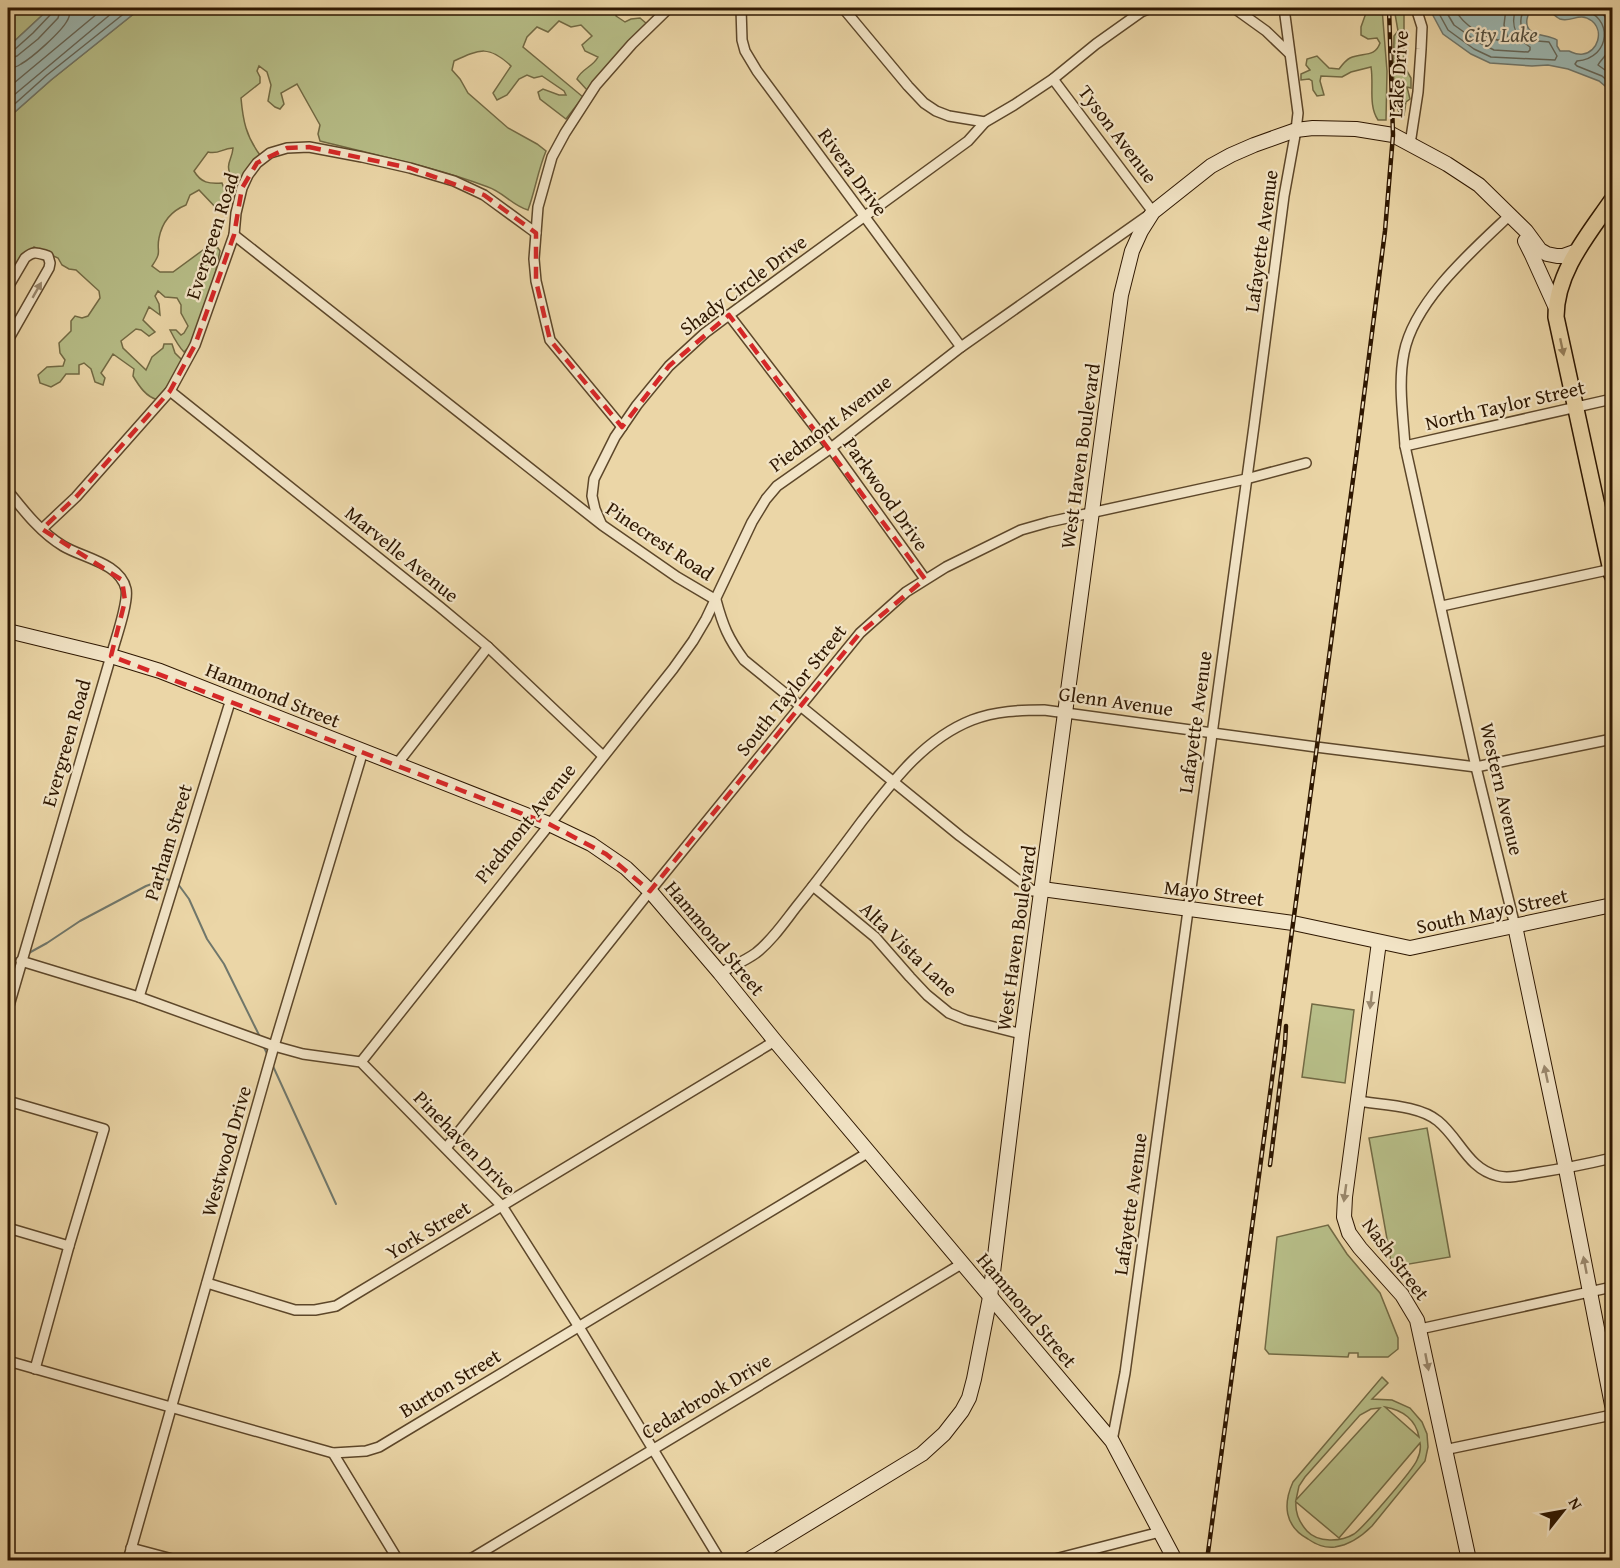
<svg xmlns="http://www.w3.org/2000/svg" width="1620" height="1568" font-family="'Gentium Book Plus',serif">
  <style>
    .green { fill: #b7be88; stroke: #726a44; stroke-width: 1.5; fill-rule: evenodd }
    .water { fill: #9cb7b1; stroke: #70776b; stroke-width: 1.5 }
    .lines { fill: none; stroke-linecap: round; stroke-linejoin: round }
    .shore { stroke: #656759; stroke-width: 1.5 }
    .stream { stroke: #70776b; stroke-width: 2 }
    .street-casing { stroke: #5d472a; stroke-width: 12 }
    .secondary-casing { stroke: #2e1701; stroke-width: 16 }
    .primary-casing { stroke: #2e1701; stroke-width: 18 }
    .street { stroke: #f2e4c6; stroke-width: 9 }
    .secondary { stroke: #f2e4c6; stroke-width: 14 }
    .primary { stroke: #ebd6a7; stroke-width: 15 }
    .rail-casing { stroke: #2e1701; stroke-width: 4.5 }
    .rail { stroke: #f2e4c6; stroke-width: 2; stroke-dasharray: 7; stroke-linecap: butt }
    .oneway { fill: #9a886d }
    .oneway2 { fill: #96805c }
    .marked { fill: none; stroke: #d62828; stroke-width: 4.5; stroke-dasharray: 12 8; stroke-linejoin: round }
    .labels { text-anchor: middle; stroke-width: 4.5; stroke-linejoin: round; paint-order: stroke }
    .street-label { font-size: 20px; fill: #2e1701; stroke: #f2e4c6 }
    .water-label { font-size: 21px; font-style: italic; fill: #544f3f; stroke: #f2e4c6 }
  </style>
  <rect width="100%" height="100%" fill="#ebd6a7"/>
  <filter id="stains"><feTurbulence type="fractalNoise" baseFrequency=".00333" numOctaves="4"/><feColorMatrix values="0 0 0 0 .2 0 0 0 0 .09 0 0 0 0 .02 0 0 0 .5 -.17"/></filter>
  <radialGradient id="worn" r=".72"><stop offset=".6" stop-color="#630" stop-opacity="0"/><stop offset="1" stop-color="#630" stop-opacity=".3"/></radialGradient>
  <g class="green">
    <path d="M8,8H50L8,47Z"/>
    <path d="M141,8H617L616,16L625,22L631,19L640,18L647,24L587,90L577,79C581,69 593,67 598,57L585,51L582,45L592,36L581,25L571,27L559,21L548,32L537,27L527,37L523,47L583,97L566,119L540,99L538,92L543,89L559,95H566L564,91L542,76L534,78L527,75L519,79L507,95L497,100L493,93L511,66C489,45 480,49 454,61L452,70L460,79L468,93L508,128L537,144L546,151C538,170 535,191 528,210C513,206 503,192 488,187C434,167 376,155 320,141L318,134L320,125L297,84L281,93L284,104L280,109L275,107L268,101L271,85L267,72L259,66L257,71L260,77V83L241,98C243,121 246,136 260,155L242,179L237,180L232,179C224,162 232,162 233,148C222,148 219,155 208,152L194,171C201,183 209,184 222,183L229,202L225,214L221,213L199,190L190,195L186,205C171,211 162,223 159,238C156,253 163,250 152,266L160,272H173L214,242L220,251L215,275L193,343L184,352C178,346 174,338 170,330H176L181,335L184,333L188,326L181,313V305L177,298L165,297L158,291L155,296L159,304L160,315L149,307L143,320L155,332L149,336L141,330L136,329L121,341L123,348L146,370L152,357L163,348L164,344H172L175,353L182,360C176,375 168,388 158,400C146,397 139,386 133,376L134,369L113,354L101,373L105,378L103,385L95,382L91,369L84,363L79,365V374H66L60,382L51,387L40,383L38,375L47,367L63,366L65,360L60,353L59,343L71,331V321L75,316L82,318L88,316L100,298L99,291L76,270L69,269L62,265L58,258L34,247L21,259L8,281V118L51,80Z"/>
    <path d="M1362,8H1382L1387,71L1386,120H1378C1368,105 1374,85 1371,67L1351,72L1342,77L1321,76L1320,81L1324,95L1317,96L1313,90L1312,81L1309,79L1301,80V74L1310,70L1306,65L1307,59L1317,56L1329,68L1339,69C1342,65 1346,60 1350,58C1362,52 1375,58 1380,43L1377,38L1368,39L1361,35V27L1366,13Z"/>
    <path d="M1394,8H1404V66L1411,78V88L1407,87L1410,99L1406,102L1404,115L1400,114C1391,100 1394,55 1394,36L1398,31Z"/>
    <path d="M1312,1004L1354,1010L1345,1083L1302,1077Z"/>
    <path d="M1427,1128L1450,1257L1392,1267L1369,1138Z"/>
    <path d="M1328,1225L1347,1254L1380,1293L1398,1338V1349L1388,1357H1358V1353H1349L1348,1357L1269,1354L1265,1349L1277,1237Z"/>
    <path d="M1382,1377L1388,1383L1372,1399L1392,1400L1410,1408L1422,1422L1427,1434L1428,1447L1425,1461L1372,1526C1362,1536 1349,1545 1335,1547C1324,1548 1317,1545 1308,1539C1284,1526 1283,1504 1293,1482ZM1385,1407C1403,1410 1416,1420 1419,1437ZM1380,1408L1296,1500L1299,1486L1305,1477L1360,1415L1371,1409ZM1420,1443C1421,1448 1420,1454 1417,1460C1413,1470 1363,1528 1354,1534C1341,1542 1318,1543 1307,1531C1299,1522 1295,1513 1296,1502L1339,1538Z"/>
  </g>
  <g class="water">
    <path d="M50,8H141L51,80L8,118V47Z"/>
    <path d="M1429,8H1537C1531,10 1528,12 1527,19C1524,38 1547,33 1557,40V46L1560,51C1563,51 1566,51 1569,51C1574,53 1576,55 1583,54C1598,52 1604,31 1592,21C1579,11 1572,23 1560,19C1555,17 1551,11 1545,8H1612V92L1599,81L1568,69L1548,65L1532,66L1490,63L1471,54L1443,34Z"/>
  </g>
  <g class="lines">
    <g class="shore">
      <path d="M1436,8L1448,30L1474,49L1491,57L1555,60L1557,56L1549,42C1545,41 1539,42 1534,40C1520,36 1517,18 1526,8"/>
      <path d="M1444,8L1454,25L1478,42L1494,50L1528,52L1530,50V47C1515,37 1510,25 1516,8"/>
      <path d="M1454,8C1463,25 1485,40 1505,41L1508,39L1504,25L1506,8"/>
      <path d="M1556,8L1563,14C1569,13 1576,10 1582,10C1613,15 1612,58 1577,61L1575,64L1577,66L1602,76L1612,85"/>
      <path d="M1595,8C1611,17 1617,38 1606,54C1604,58 1600,61 1598,65L1612,75"/>
      <path d="M8,51L14,50L33,33L52,13L54,8"/>
      <path d="M8,59L17,56L38,39L58,18L61,8"/>
      <path d="M8,68C13,68 17,67 21,64C32,58 61,32 67,21C70,17 70,13 70,8"/>
      <path d="M8,88L104,8"/>
      <path d="M8,100L118,8"/>
      <path d="M8,110L47,75L131,8"/>
    </g>
    <g class="stream">
      <path d="M178,884L189,899L207,939L224,964L260,1037"/>
      <path d="M27,954L47,943L80,921L146,886L166,879L173,881"/>
      <path d="M8,963L19,957"/>
      <path d="M263,1045L268,1056"/>
      <path d="M272,1064L336,1204"/>
    </g>
    <g class="street-casing">
      <g id="street">
        <path d="M741,8L742,40L745,51L757,71L961,347"/>
        <path d="M843,8L908,86L924,103L936,111L949,116L985,122"/>
        <path d="M1234,8L1266,31L1289,53"/>
        <path d="M1410,144L1418,92L1421,49L1422,27L1416,8"/>
        <path d="M1510,215C1473,250 1414,301 1404,353C1398,383 1403,415 1405,446L1476,767L1515,926"/>
        <path d="M234,235L602,525L677,577L716,600C723,626 728,638 744,660L960,836L1033,891L1042,889"/>
        <path d="M8,287L25,258C34,250 38,253 48,256L50,263L49,268L8,340"/>
        <path d="M729,315L831,448L925,579"/>
        <path d="M170,391L440,607L488,647L603,756"/>
        <path d="M622,427L550,340L536,281L534,259L538,207L552,157L565,133L596,85L632,44L669,8"/>
        <path d="M1405,446L1612,399"/>
        <path d="M8,491C24,511 41,533 63,546C83,558 120,563 126,589C129,602 115,641 111,656L8,1009"/>
        <path d="M601,523L595,509L592,496L594,479L615,437L637,405L669,366L705,333L729,315L968,141L985,122L1014,105L1053,79L1096,44L1141,12L1151,8"/>
        <path d="M42,529L76,497L170,391L195,345L234,235L236,213L242,188L248,175L257,163L270,153L287,148L309,147L362,157L410,168L454,181L484,195L536,233"/>
        <path d="M1442,606L1612,569"/>
        <path d="M397,764L488,647"/>
        <path d="M813,886L875,937L910,977L927,995L949,1013L966,1020L1022,1034"/>
        <path d="M21,961L139,997L274,1046L303,1054L361,1062L502,1206L579,1327L720,1560"/>
        <path d="M720,973C732,966 745,961 756,953C774,939 787,918 801,901C822,875 842,848 862,821C893,781 924,739 972,720C996,711 1020,710 1044,710L1316,747L1476,767L1612,739"/>
        <path d="M139,997L231,699"/>
        <path d="M361,1062L673,669L693,641L706,619L752,522L766,499L777,486L831,448L961,347L1153,212L1053,79"/>
        <path d="M8,1101L104,1129L69,1246L35,1369"/>
        <path d="M1358,1101C1381,1105 1419,1105 1438,1121C1460,1139 1468,1169 1498,1176C1510,1179 1523,1175 1535,1173C1561,1169 1587,1164 1612,1158"/>
        <path d="M446,1148L650,891L860,633L906,592L946,567L1021,530L1049,522L1246,479L1306,463"/>
        <path d="M8,1228L69,1246"/>
        <path d="M207,1283L295,1310H315L336,1306L775,1041"/>
        <path d="M1420,1329L1612,1287"/>
        <path d="M8,1361L333,1453L366,1451L379,1447L869,1152"/>
        <path d="M1112,1441L1125,1373L1254,426L1284,196L1296,130L1298,113L1284,8"/>
        <path d="M1444,1450L1612,1415"/>
        <path d="M333,1453L398,1560"/>
        <path d="M131,1548L176,1560"/>
        <path d="M128,1560L274,1046L363,751"/>
        <path d="M469,1560L963,1263"/>
        <path d="M1051,1560L1160,1532"/>
      </g>
    </g>
    <g class="secondary-casing">
      <g id="secondary">
        <path d="M1525,241L1532,255L1556,308"/>
        <path d="M8,631L111,656L160,671L549,824L591,844L626,868L650,891L720,973L775,1041L1112,1441L1175,1560"/>
        <path d="M1042,889L1293,923L1410,948L1612,905"/>
        <path d="M1515,926L1566,1169L1612,1405"/>
        <path d="M1379,942L1345,1197L1344,1217L1349,1233L1360,1248L1402,1295L1417,1320L1469,1560"/>
        <path d="M748,1560L922,1454L944,1434L962,1411L969,1398L974,1379L990,1297L1022,1034L1121,295L1132,251L1141,231L1153,212L1211,166L1231,155L1254,145L1296,130L1313,128L1356,129L1393,135L1447,164L1479,185L1526,231L1540,250L1547,254L1557,256H1563L1577,251"/>
      </g>
    </g>
    <g class="primary-casing">
      <path id="primary" d="M1612,200C1588,235 1556,272 1556,317L1612,575"/>
    </g>
    <use href="#street" class="street"/>
    <use href="#secondary" class="secondary"/>
    <use href="#primary" class="primary"/>
    <g class="rail-casing">
      <g id="rail">
        <path d="M1270,1165L1285,1044L1286,1026"/>
        <path d="M1207,1560L1357,450L1385,231L1393,135L1389,8"/>
      </g>
    </g>
    <use href="#rail" class="rail"/>
  </g>
  <defs><path id="oneway-solid" d="M-6-.8H1V-3.2L6.5 0L1 3.2V.8H-6Z" transform="scale(1.5)"/></defs>
  <g class="oneway">
    <use href="#oneway-solid" transform="translate(37 290) rotate(-60)"/>
    <use href="#oneway-solid" transform="translate(1371 1000) rotate(97)"/>
    <use href="#oneway-solid" transform="translate(1546 1074) rotate(-102)"/>
    <use href="#oneway-solid" transform="translate(1345 1193) rotate(98)"/>
    <use href="#oneway-solid" transform="translate(1585 1265) rotate(-101)"/>
    <use href="#oneway-solid" transform="translate(1427 1362) rotate(79)"/>
  </g>
  <use class="oneway2" href="#oneway-solid" transform="translate(1562 347) rotate(78)"/>
  <path class="marked" d="M309,147L410,168L484,195L536,233V281L550,340L622,427L669,366L729,315L925,579L860,633L650,891L606,854L549,824L111,656L125,601L122,580L42,529L76,497L170,391L195,345L234,235L242,188L257,163L287,148Z"/>
  <g class="labels">
    <g class="street-label">
      <text transform="translate(1398 74) rotate(-86)" y="7">Lake Drive</text>
      <text transform="translate(1118 134) rotate(53)" y="7">Tyson Avenue</text>
      <text transform="translate(853 172) rotate(54)" y="7">Rivera Drive</text>
      <text transform="translate(212 236) rotate(-72)" y="7">Evergreen Road</text>
      <text transform="translate(1261 241) rotate(-82)" y="7">Lafayette Avenue</text>
      <text transform="translate(743 285) rotate(-37)" y="7">Shady Circle Drive</text>
      <text transform="translate(1505 405) rotate(-13)" y="7">North Taylor Street</text>
      <text transform="translate(830 423) rotate(-37)" y="7">Piedmont Avenue</text>
      <text transform="translate(1080 456) rotate(-82)" y="7">West Haven Boulevard</text>
      <text transform="translate(886 494) rotate(55)" y="7">Parkwood Drive</text>
      <text transform="translate(660 541) rotate(34)" y="7">Pinecrest Road</text>
      <text transform="translate(402 554) rotate(39)" y="7">Marvelle Avenue</text>
      <text transform="translate(791 690) rotate(-51)" y="7">South Taylor Street</text>
      <text transform="translate(273 695) rotate(22)" y="7">Hammond Street</text>
      <text transform="translate(1116 701) rotate(8)" y="7">Glenn Avenue</text>
      <text transform="translate(1195 722) rotate(-82)" y="7">Lafayette Avenue</text>
      <text transform="translate(66 743) rotate(-74)" y="7">Evergreen Road</text>
      <text transform="translate(1502 789) rotate(77)" y="7">Western Avenue</text>
      <text transform="translate(525 823) rotate(-51)" y="7">Piedmont Avenue</text>
      <text transform="translate(168 842) rotate(-73)" y="7">Parham Street</text>
      <text transform="translate(1214 893) rotate(7)" y="7">Mayo Street</text>
      <text transform="translate(1492 911) rotate(-12)" y="7">South Mayo Street</text>
      <text transform="translate(715 938) rotate(50)" y="7">Hammond Street</text>
      <text transform="translate(1016 938) rotate(-82)" y="7">West Haven Boulevard</text>
      <text transform="translate(909 949) rotate(44)" y="7">Alta Vista Lane</text>
      <text transform="translate(465 1143) rotate(46)" y="7">Pinehaven Drive</text>
      <text transform="translate(226 1151) rotate(-74)" y="7">Westwood Drive</text>
      <text transform="translate(1130 1204) rotate(-82)" y="7">Lafayette Avenue</text>
      <text transform="translate(428 1230) rotate(-31)" y="7">York Street</text>
      <text transform="translate(1396 1259) rotate(53)" y="7">Nash Street</text>
      <text transform="translate(1027 1310) rotate(50)" y="7">Hammond Street</text>
      <text transform="translate(450 1383) rotate(-31)" y="7">Burton Street</text>
      <text transform="translate(706 1396) rotate(-31)" y="7">Cedarbrook Drive</text>
    </g>
    <g class="water-label">
      <text x="1501" y="42">City Lake</text>
    </g>
  </g>
  <rect width="1620" height="1568" fill="none" stroke="#ebd6a7" stroke-width="30"/>
  <rect x="9" y="9" width="1602" height="1550" fill="none" stroke="#2e1701" stroke-width="3"/>
  <rect x="15" y="15" width="1590" height="1538" fill="none" stroke="#2e1701" stroke-width="1.5"/>
  <g transform="translate(1563 1511) rotate(59)" stroke="#f2e4c6" stroke-width="4.5" paint-order="stroke">
  <path d="M0-4.5L10 22L0 15L-10 22Z" fill="#2e1701"/>
  <text y="-9" font-size="16" font-weight="bold" text-anchor="middle" fill="#2e1701">N</text>
  </g>
  <rect width="100%" height="100%" filter="url(#stains)"/>
  <rect width="100%" height="100%" fill="url(#worn)"/>
</svg>
